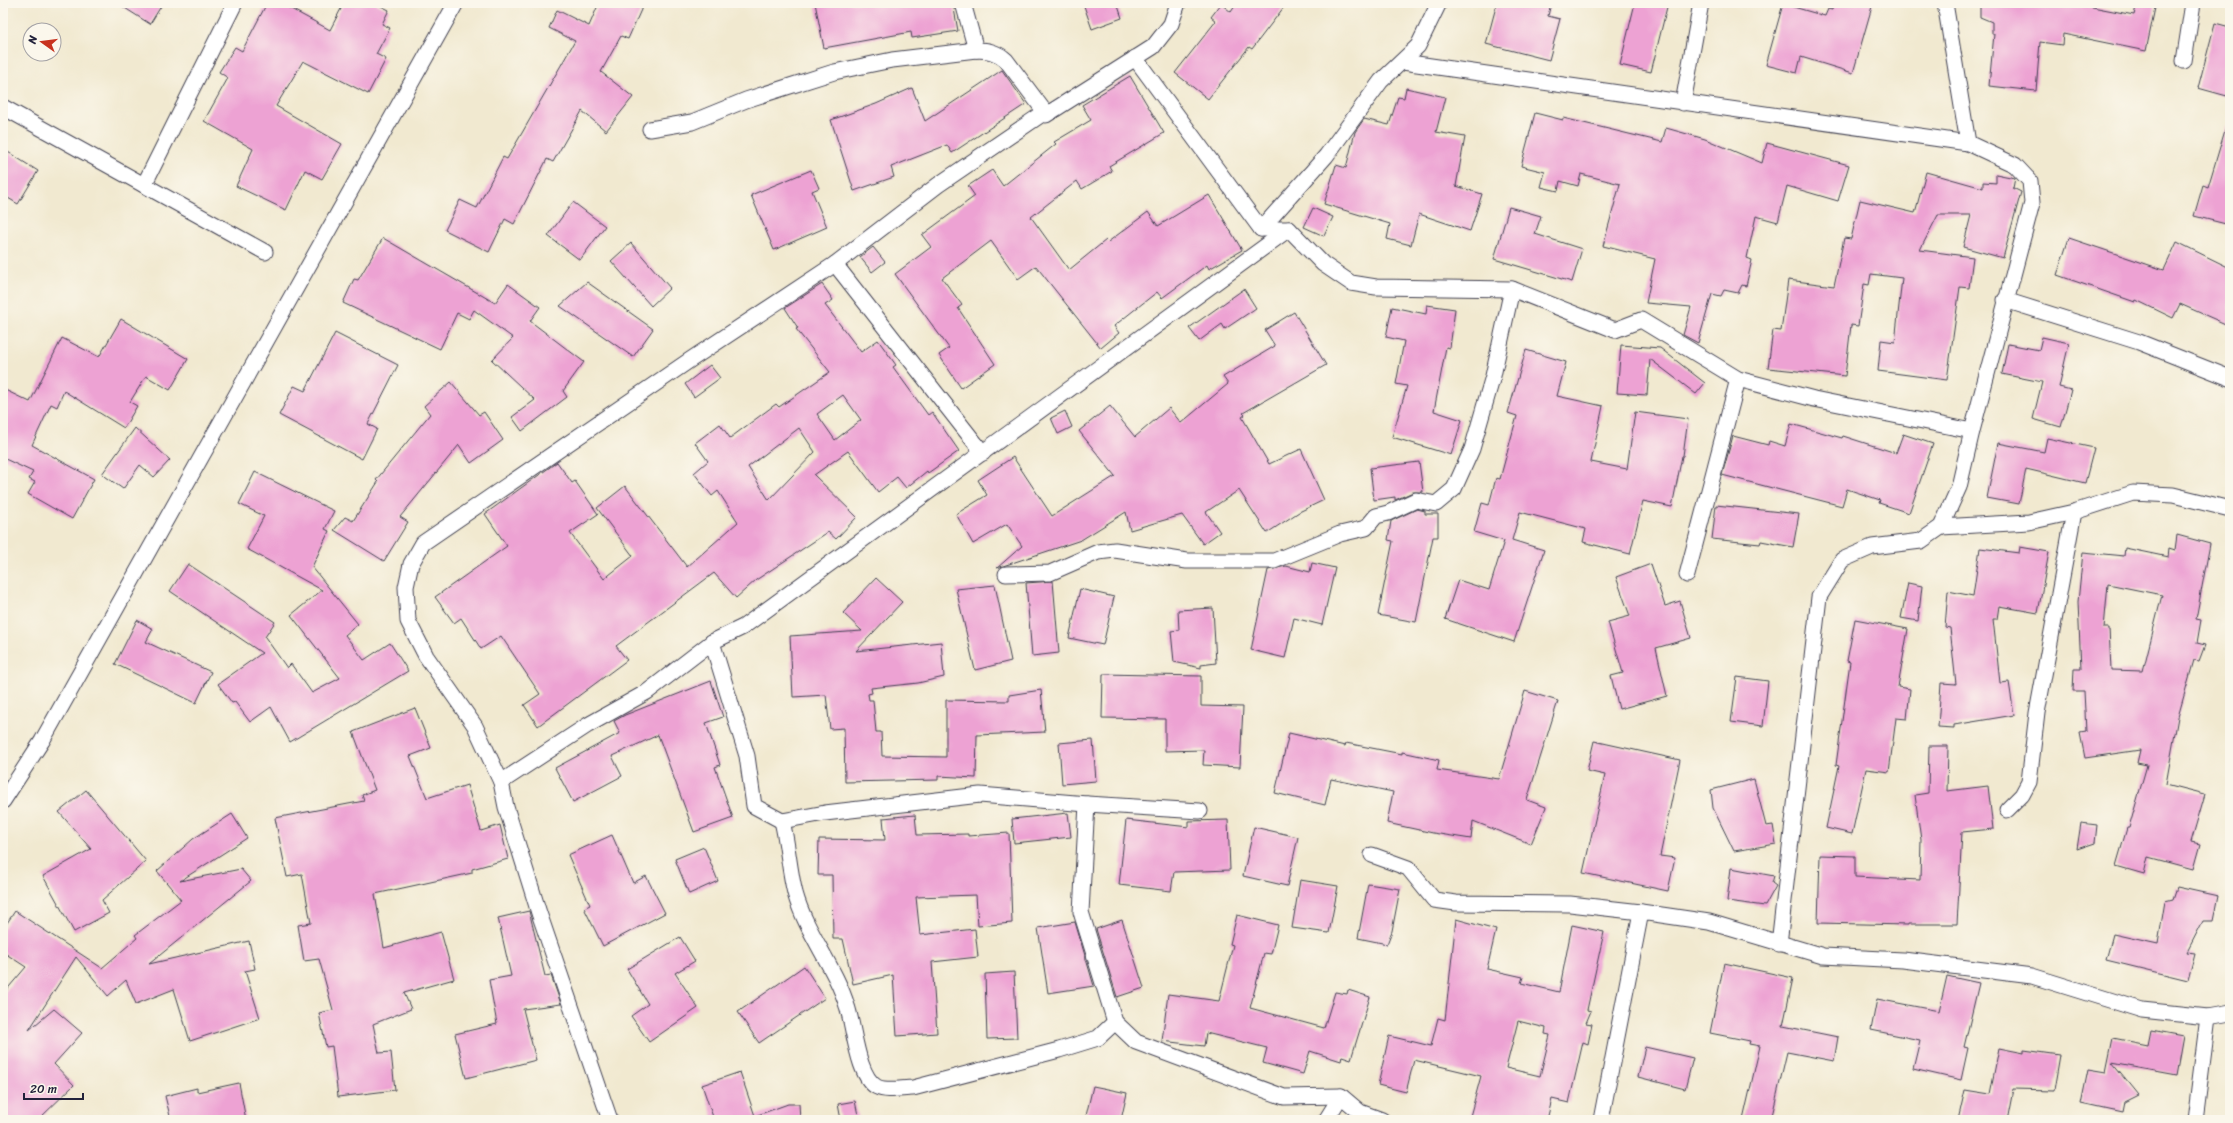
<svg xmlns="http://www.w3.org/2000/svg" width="2233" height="1123" font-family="Sriracha,sans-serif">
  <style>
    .building { fill: #eda2d3; fill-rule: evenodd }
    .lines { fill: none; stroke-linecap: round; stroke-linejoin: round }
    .minor-casing { stroke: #414051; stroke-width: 17 }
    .minor { stroke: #fff; stroke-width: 15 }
  </style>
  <rect width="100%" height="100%" fill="#fbf7ec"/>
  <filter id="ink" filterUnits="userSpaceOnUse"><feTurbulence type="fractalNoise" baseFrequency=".025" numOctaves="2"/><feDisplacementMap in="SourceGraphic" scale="8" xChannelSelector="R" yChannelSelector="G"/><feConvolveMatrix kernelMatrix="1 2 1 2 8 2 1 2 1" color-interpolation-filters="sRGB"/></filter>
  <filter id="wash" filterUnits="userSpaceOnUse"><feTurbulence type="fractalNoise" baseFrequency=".012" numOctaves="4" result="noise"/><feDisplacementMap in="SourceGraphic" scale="16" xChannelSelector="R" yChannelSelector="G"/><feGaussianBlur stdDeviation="0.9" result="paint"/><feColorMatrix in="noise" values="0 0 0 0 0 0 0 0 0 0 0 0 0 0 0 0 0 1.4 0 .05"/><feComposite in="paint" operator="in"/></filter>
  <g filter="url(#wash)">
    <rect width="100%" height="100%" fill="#f1e9d0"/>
    <g id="blocks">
      <g class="building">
        <path d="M117,3H163L150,24Z"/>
        <path d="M267,3H280L330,30L344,3H375L389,10L382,24L390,28L376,54L386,59L368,94L303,61L276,106L342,144L322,179L305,170L286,210L236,186L253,149L204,121L228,78L219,72L235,47L242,51Z"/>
        <path d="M599,3H644L628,39L621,36L601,72L633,97L606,131L582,111L553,162L547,159L514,224L505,219L489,252L445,230L460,200L477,208L503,157L507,159L575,41L549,28L557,10L589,26Z"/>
        <path d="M815,3H953L958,31L912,38L911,32L824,48Z"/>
        <path d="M1083,3H1117L1122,18L1092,29Z"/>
        <path d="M1237,3H1287L1252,49L1249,47L1208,99L1175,73L1216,21L1211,17L1221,4L1231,12Z"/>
        <path d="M1497,3H1551L1548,16L1560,19L1549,60L1486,44Z"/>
        <path d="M1635,3H1668L1651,72L1620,65Z"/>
        <path d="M1833,3H1873L1853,73L1801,57L1797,73L1766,65L1783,4L1825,16L1828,9L1832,10Z"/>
        <path d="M1980,3H2048L2082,7V5L2134,15L2137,3H2156L2146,51L2063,34L2062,45L2040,42L2036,91L1989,86L1994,34H1992V22L1980,17Z"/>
        <path d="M2215,23L2230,27V83L2227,96L2198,88Z"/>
        <path d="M1002,70L1026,104L952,153L947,145L891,167L894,177L854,191L831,120L876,104L912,88L925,121Z"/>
        <path d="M1130,76L1164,133L1109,166L1112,171L1082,189L1077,181L1031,217L1069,270L1106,240L1108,242L1148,212L1158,226L1209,195L1242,250L1209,269L1207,265L1162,298L1157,292L1114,326L1119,333L1101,348L1036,266L1018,279L991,241L942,278L962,305L958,308L995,364L961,388L939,355L949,348L895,274L931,247L922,235L975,196L968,186L992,170L1003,186L1056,144L1054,142L1091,120L1082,105Z"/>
        <path d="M1406,88L1445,97L1436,132L1465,137L1456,186L1482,194L1470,231L1419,214L1411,245L1387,239L1390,224L1324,204L1336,165L1346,168L1355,132L1364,119L1389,125L1398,97L1404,98Z"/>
        <path d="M1535,113L1563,120V118L1662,142L1666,128L1705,139L1762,163L1767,143L1849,165L1838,201L1787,186L1778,222L1756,216L1747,258L1752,260L1746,286L1742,285L1738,293L1724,290L1721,296L1712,294L1698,343L1683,335L1691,307L1646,303L1655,259L1603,246L1620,184L1581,174L1578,186L1560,181L1558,191L1541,187L1545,172L1521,166Z"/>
        <path d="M2226,127H2230V225L2194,216L2203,185L2208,187Z"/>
        <path d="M3,149L38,171L18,204L3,195Z"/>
        <path d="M811,170L819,188L812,191L827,227L774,250L751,195Z"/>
        <path d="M1926,172L1983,188V182L1996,183V174L2015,178L2013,188L2021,192L2003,258L1963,247L1971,215H1938L1920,250L1973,257L1969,288L1960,287L1947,380L1878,371L1881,340L1895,342L1902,278L1871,274L1869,285L1864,284L1858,326L1851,325L1845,376L1768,368L1773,330L1781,331L1788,280L1834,286L1844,238L1851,239L1860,200L1915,213Z"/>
        <path d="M573,202L605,226L580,260L548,236Z"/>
        <path d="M1509,207L1541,216L1535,234L1582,249L1572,282L1494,259Z"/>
        <path d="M1313,208L1333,217L1324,236L1304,227Z"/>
        <path d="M383,238L495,303L508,284L540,307L530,321L584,362L563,391L567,397L522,431L512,417L535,400L492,360L513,338L474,310L469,319L457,313L440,349L343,303L354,279L358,280Z"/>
        <path d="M2069,238L2164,270L2177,242L2230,268V326L2180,304L2173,318L2136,300L2135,302L2057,275Z"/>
        <path d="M631,243L670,288L651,306L611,261Z"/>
        <path d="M873,247L885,262L872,272L860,257Z"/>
        <path d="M587,282L653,329L633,357L560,306Z"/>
        <path d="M822,284L833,300L825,305L861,352L878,340L896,365L893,367L928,415L932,412L959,451L928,473L927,471L906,488L897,477L878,492L848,451L814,475L857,517L836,539L828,532L756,580L736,598L714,573L616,646L627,660L538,726L524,705L540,694L501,636L481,649L461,618L454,623L435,597L507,546L485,514L557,462L572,483L575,481L598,514L570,533L604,579L633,556L597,508L625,486L687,567L738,522L718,491L712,496L694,473L708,461L695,443L720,424L730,438L776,404L779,407L830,372L796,329L798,328L785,308ZM843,395L861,420L835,440L817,414ZM799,428L815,452L769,500L748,467Z"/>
        <path d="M1244,289L1256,308L1225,329L1222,324L1199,341L1189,328Z"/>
        <path d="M1427,305L1455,309L1450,348L1446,347L1434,411L1462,420L1451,455L1392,437L1407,386L1396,384L1404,341L1386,337L1392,307L1426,314Z"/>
        <path d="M1294,312L1326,365L1243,413L1245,415L1242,417L1269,464L1301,449L1324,500L1299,512L1267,533L1239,490L1206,512L1220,532L1203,544L1182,515L1130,530L1126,512L1081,540L997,568L1022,546L1007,524L973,544L956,514L987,495L978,480L1013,457L1052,516L1115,476L1079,431L1110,406L1135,437L1169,408L1181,423L1228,384L1223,377L1275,346L1265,330Z"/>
        <path d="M121,319L188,359L170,390L146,376L130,402L137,406L124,428L64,391L57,407L51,404L32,445L94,479L72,519L28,494L35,482L29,479L33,472L3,458V389L30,402L62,338L99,357Z"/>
        <path d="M335,333L398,365L368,424L377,429L362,459L279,415L294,386L305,391Z"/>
        <path d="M2042,337L2069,343L2059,387L2071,390L2061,427L2033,419L2042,382L2002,374L2008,344L2039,350Z"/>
        <path d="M1621,345L1660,348L1705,383L1696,394L1650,359L1647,395L1617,393Z"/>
        <path d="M1526,350L1566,362L1557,396L1603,406L1591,462L1627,469L1635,412L1688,419L1683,456H1682L1672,507L1643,501L1630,554L1583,542L1586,529L1520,512L1512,540L1544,550L1514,642L1445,619L1458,580L1489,590L1504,541L1474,532L1482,503L1489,505L1496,478L1500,479L1517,416L1508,413Z"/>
        <path d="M710,365L720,378L694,397L685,384Z"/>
        <path d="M451,382L479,415L484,412L503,440L471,463L459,445L400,517L408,522L384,561L334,530L345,517L353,521L378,482L376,480L430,414L424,406Z"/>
        <path d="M1065,411L1072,427L1058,434L1051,418Z"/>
        <path d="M1791,424L1842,438L1843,436L1896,453L1903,434L1933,444L1909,513L1879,503L1880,500L1847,489L1842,506L1722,475L1733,436L1768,445L1769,441L1785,446Z"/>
        <path d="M135,428L170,460L154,477L140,465L123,489L102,474Z"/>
        <path d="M2047,438L2094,448L2085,483L2026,469L2019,504L1987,498L1998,443L2044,452Z"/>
        <path d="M1419,462L1423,492H1413L1395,500V497L1374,500L1370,468Z"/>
        <path d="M255,472L334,511L325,529L329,531L312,567L358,624L345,635L364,660L390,643L408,671L290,742L271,707L250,722L235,702L232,703L218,684L262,653L170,591L188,564L275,622L265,637L287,668L291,664L312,693L340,678L291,615L322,590L247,549L264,516L239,504Z"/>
        <path d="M1716,505L1799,514L1793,547L1761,541L1760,544L1712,539Z"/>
        <path d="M1417,509L1425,511V514H1438V537H1433L1416,622L1378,615L1393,541L1388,540L1391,521Z"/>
        <path d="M2177,535L2210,544L2196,619L2201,620L2197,643L2205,645L2199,661L2194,660L2178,717L2166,784L2205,794L2191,842L2200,844L2193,869L2148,857L2144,874L2116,866L2127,828H2129L2147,765L2137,763L2140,750L2085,758L2080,733L2086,732L2084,691H2073L2074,669H2081L2078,602L2083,552L2124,556L2125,548L2168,557L2169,548L2175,550ZM2108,584L2162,595L2143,671L2111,670L2109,628H2104Z"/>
        <path d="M2020,547L2049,552L2038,613L1999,606L1997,619H1993L2000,683L2009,682L2014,715L1954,725V728L1938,727L1941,683L1956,684L1950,628L1945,627L1948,591L1973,596L1980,548L2019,553Z"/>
        <path d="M1312,563L1335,568L1322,625L1294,618L1285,658L1251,650L1268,570L1286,566L1310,572Z"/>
        <path d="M1651,564L1665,606L1680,601L1691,638L1656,648L1667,696L1619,709L1611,676L1623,673L1608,622L1630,616L1616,577Z"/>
        <path d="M876,578L902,602L856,651L941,642L944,677L918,683L871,688L872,693L868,694L869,700H873L876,732H881L882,756L946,757V700L1009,701V695L1041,690L1045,732L977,735L976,778L938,776V780L845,782L844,728L830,729L826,695L793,697L790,636L862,631L843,613Z"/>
        <path d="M1053,581L1059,653L1032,656L1026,583Z"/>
        <path d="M1908,583L1922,586L1918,621L1901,618Z"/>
        <path d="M995,585L1011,661L975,670L956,589Z"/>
        <path d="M1080,589L1114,597L1103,645L1069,638Z"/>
        <path d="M1213,608L1216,663L1201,665V668L1174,662L1171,631L1179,630L1178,610Z"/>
        <path d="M1855,619L1908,629L1898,687L1910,689L1907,719L1896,718L1889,772L1866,769L1852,834L1826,828L1839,766L1836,765L1850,662L1847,661Z"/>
        <path d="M137,620L153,629L146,642L211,672L196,703L115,664Z"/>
        <path d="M1103,674L1201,676V706L1243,707L1240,767L1203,765L1204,750L1165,751V719L1102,718Z"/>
        <path d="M1737,677L1768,681L1763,726L1731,722Z"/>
        <path d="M711,681L723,717L706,723L720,765L715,767L733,818L694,832L658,735L612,756L622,776L573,802L555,768L620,733L614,721L625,715Z"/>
        <path d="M1525,691L1558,701L1527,800L1546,807L1531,844L1473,821L1471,839L1433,833L1387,823L1393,792L1331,779L1325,805L1275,793L1289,733L1345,746L1346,743L1402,754V752L1439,760L1437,770L1499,779Z"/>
        <path d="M415,708L431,748L410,756L427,798L467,785L481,831L500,825L508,859L472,869V873L375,894L384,948L441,932L454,979L404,993L411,1009L373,1024L379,1053L391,1052L395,1090L338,1097L332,1046L326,1047L319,1013L333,1010L319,959L304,961L298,925L311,923L302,874L287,877L275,818L364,801L362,795L375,790L353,732Z"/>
        <path d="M1093,740L1096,781L1062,784L1059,743Z"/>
        <path d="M1594,741L1680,760L1660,856L1675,858L1668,891L1583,873L1605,775L1587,771Z"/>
        <path d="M1929,746H1948L1947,791L1988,786L1993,829L1962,832L1957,924H1908V925L1818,923L1820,855L1855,856V877L1920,880L1921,840L1915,795L1928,793Z"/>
        <path d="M1754,779L1766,826L1773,825L1776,844L1734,851L1713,808L1711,790Z"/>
        <path d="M86,790L146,861L102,900L109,913L74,932L43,876L91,849L59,812Z"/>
        <path d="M1068,813L1071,837L1014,843L1012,819Z"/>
        <path d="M232,814L247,838L180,881L241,869L251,881L149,964L249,941L255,969L245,971L260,1018L190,1041L174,989L136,1004L126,980L108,996L76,957L29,1030L54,1009L82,1033L54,1064L74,1085L38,1120H3V994L26,967L3,952V929L15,911L102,968L137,938L135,935L181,900L157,871L193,839Z"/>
        <path d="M915,815L917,835L968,834V836L1009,833L1012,923L978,926L976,895L916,897L920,935L975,929L978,957L932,962L937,1033L897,1036L893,975L853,984L843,939H833L832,875H818L819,839L885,840L883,818Z"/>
        <path d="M1126,820L1189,827V821L1228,820L1230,870L1174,872L1171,891L1119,885Z"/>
        <path d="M2081,823L2097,825L2095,843L2077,849Z"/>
        <path d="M1254,827L1298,837L1287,886L1243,876Z"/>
        <path d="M612,835L633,883L646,876L665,913L603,946L584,908L590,905L568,855Z"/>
        <path d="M704,847L718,881L689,894L675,859Z"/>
        <path d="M1731,868L1774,876L1772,883L1776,886L1765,906L1727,901Z"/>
        <path d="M1300,880L1338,886L1329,933L1292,928Z"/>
        <path d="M1368,884L1400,889L1392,931L1387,944L1358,938Z"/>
        <path d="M2177,887L2218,896L2213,921H2203L2187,952L2195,953L2188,980L2106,960L2113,934L2158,944L2165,901L2173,899Z"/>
        <path d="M529,911L545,976L551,975L561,1004L523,1009L536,1060L466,1078L455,1034L497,1024L489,980L511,976L498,918Z"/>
        <path d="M1237,915L1278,925L1271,954L1264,953L1250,1008L1324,1028L1335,992L1347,994L1348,990L1370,997L1351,1059L1342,1056L1341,1061L1310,1051L1303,1074L1263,1063L1267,1048L1206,1033L1204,1046L1162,1041L1168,994L1219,1001L1233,945L1230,944Z"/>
        <path d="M1456,919L1496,930L1487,969L1523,977L1521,983L1559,992L1572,925L1604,932L1587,1010L1591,1011L1586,1023L1592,1024L1588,1044L1583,1042L1569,1103L1552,1099L1547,1120H1469L1481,1076L1414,1060L1406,1092L1378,1085L1389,1036L1431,1046L1438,1018L1445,1020ZM1518,1021L1546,1028L1545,1034L1550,1035L1540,1076L1506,1068Z"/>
        <path d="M1122,920L1144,988L1117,997L1096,929Z"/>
        <path d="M1075,922L1094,986L1048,993L1038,928Z"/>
        <path d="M680,937L695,961L675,973L698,1008L649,1042L631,1016L648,1004L627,969Z"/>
        <path d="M1724,963L1793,978L1783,1026L1838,1037L1834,1061L1787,1052L1771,1120H1743L1760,1046L1749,1044L1750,1041L1710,1033Z"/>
        <path d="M804,966L825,998L759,1043L738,1012Z"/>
        <path d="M1014,972L1017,1038L987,1039L985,974Z"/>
        <path d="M1947,976L1979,983L1964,1047L1968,1048L1961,1080L1913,1069L1920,1040L1871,1030L1877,999L1939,1011Z"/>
        <path d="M2151,1030L2184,1036L2177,1075L2112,1063L2138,1095L2124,1102L2122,1112L2081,1103L2088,1069L2106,1072L2113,1038L2148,1045Z"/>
        <path d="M1645,1047L1693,1058L1685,1089L1638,1077Z"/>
        <path d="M1999,1048L2024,1053V1050L2060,1055L2054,1090L2013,1089L2007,1120H1958L1965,1090L1990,1094Z"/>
        <path d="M740,1072L755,1116L788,1104H799L800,1120H714L702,1085Z"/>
        <path d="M239,1083L246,1120H171L165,1096L197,1088V1092Z"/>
        <path d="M1093,1086L1127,1093L1121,1120H1085Z"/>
        <path d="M855,1101L859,1120H841L838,1104Z"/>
      </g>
    </g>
  </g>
  <g filter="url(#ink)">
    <use href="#blocks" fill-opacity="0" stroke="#414051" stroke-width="1"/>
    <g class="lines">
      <g class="minor-casing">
        <g id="minor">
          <path d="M963,3L976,50"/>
          <path d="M1945,3L1968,143"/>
          <path d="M1135,58L1261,229H1289L1323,264L1351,283L1376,287L1512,289L1615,330L1641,320L1738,379L1814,399L1972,431"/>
          <path d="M2184,61L2193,3"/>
          <path d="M1403,62L1968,143L2015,165L2030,181L2032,203L1972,431L1959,487L1941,527L1921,541L1872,547L1842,560L1819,597L1779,944"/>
          <path d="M1683,103L1701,3"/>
          <path d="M3,107L265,252"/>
          <path d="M650,129L692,122L746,100L834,72L892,60L976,50C988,50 997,52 1006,60L1045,112"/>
          <path d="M144,185L235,3"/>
          <path d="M1261,229L1326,156L1381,81L1418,46L1439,3"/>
          <path d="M835,264L983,453"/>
          <path d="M2005,300L2139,342L2230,378"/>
          <path d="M1941,527L2029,522L2074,512L2133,493L2173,495L2230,509"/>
          <path d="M1006,574L1050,573L1098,552L1115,550L1187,561H1274L1340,534L1366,528L1376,516L1388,513L1416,500L1436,504L1454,489L1472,449L1493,376L1512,289"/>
          <path d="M1687,575L1738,379"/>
          <path d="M712,642L747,756L754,806L782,821L825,813L980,795L1087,804L1200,811"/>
          <path d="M501,782L588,725L647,692L712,642L743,627L1289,229"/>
          <path d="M3,801L42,741L456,3"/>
          <path d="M1087,804L1081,912L1115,1022"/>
          <path d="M2007,810L2022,795L2029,782L2037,713L2074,512"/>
          <path d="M782,821C788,845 789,869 795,893C806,933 835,966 847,1006C854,1025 857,1077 877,1087C887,1092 902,1088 913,1088L1059,1050L1098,1038L1115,1022L1136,1042L1284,1097L1341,1096L1360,1112L1382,1120"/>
          <path d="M1372,855L1408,868L1434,900L1456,903L1570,904L1641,912"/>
          <path d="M610,1120L539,913L506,807L501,782L475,726L426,656L408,621L406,587L411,564L423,543L690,360L835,264L938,185L1045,112L1046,115L1153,47L1171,24L1178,3"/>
          <path d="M1326,1120L1341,1096"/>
          <path d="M1601,1120L1641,912L1709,922L1823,956L1903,960L2032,976L2142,1010L2208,1017L2230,1013"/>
          <path d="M2195,1120L2208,1017"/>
        </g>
      </g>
      <use href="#minor" class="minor"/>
    </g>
  </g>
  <rect width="2233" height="1123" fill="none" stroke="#fbf7ec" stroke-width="16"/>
  <g transform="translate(42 42) rotate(284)"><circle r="19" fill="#fbf7ec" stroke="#a4a2a5"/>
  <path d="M0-3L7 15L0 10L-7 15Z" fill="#c8321e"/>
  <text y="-6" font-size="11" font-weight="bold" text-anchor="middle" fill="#22223b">N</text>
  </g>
  <path d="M24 1093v6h59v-6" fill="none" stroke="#22223b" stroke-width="2"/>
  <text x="30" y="1093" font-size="12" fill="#22223b" stroke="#fbf7ec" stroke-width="3" paint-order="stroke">20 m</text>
</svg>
